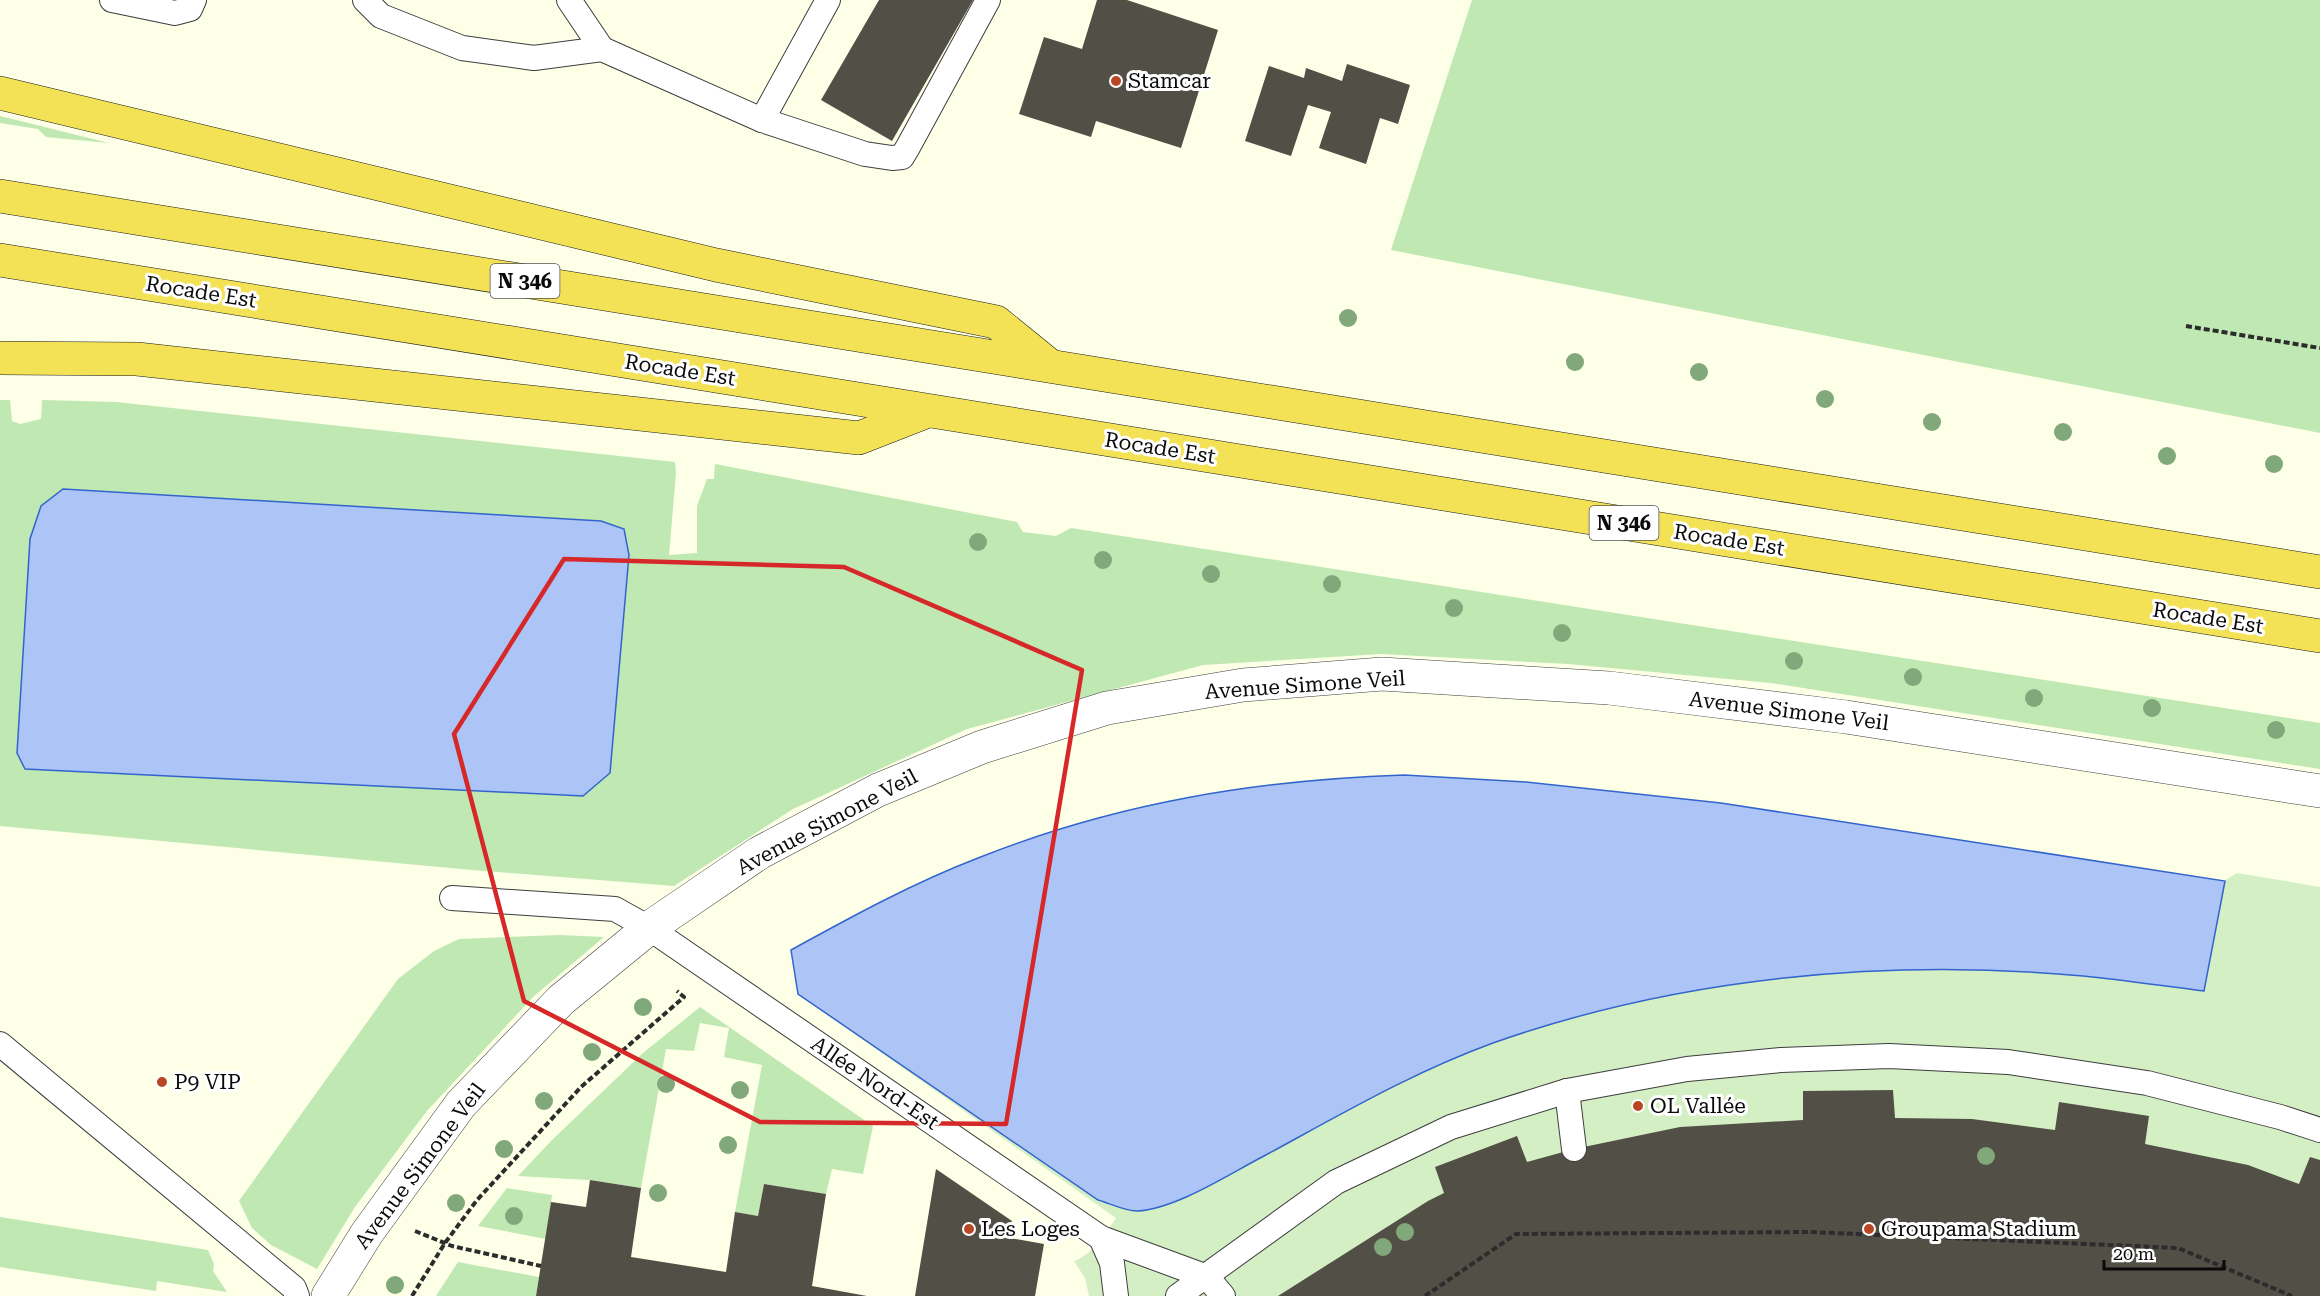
<svg xmlns="http://www.w3.org/2000/svg" width="2320" height="1296" font-family="'Roboto Serif',serif">
  <style>
    .green { fill: #bfe8b2 }
    .pitch { fill: #d4efc4 }
    .water { fill: #acc5f6; stroke: #3364cd; stroke-width: 1.5 }
    .building { fill: #524f46 }
    .lines { fill: none; stroke-linecap: round; stroke-linejoin: round }
    .service-casing { stroke: #3d3d3d; stroke-width: 26 }
    .minor-casing { stroke: #3d3d3d; stroke-width: 34 }
    .trunk-casing { stroke: #1b1b1b; stroke-width: 34 }
    .path { stroke: #2c2c2c; stroke-width: 4; stroke-dasharray: 6 3; stroke-linecap: butt }
    .service { stroke: #fff; stroke-width: 24 }
    .minor { stroke: #fff; stroke-width: 33 }
    .trunk { stroke: #f4e256; stroke-width: 33 }
    .tree { fill: #81a87a }
    .marked { fill: none; stroke: #d62828; stroke-width: 4.5; stroke-linejoin: round }
    .poi-dot { fill: #b94723; stroke: #fff; stroke-width: 2 }
    .labels { text-anchor: middle; stroke-width: 6; stroke-linejoin: round; paint-order: stroke }
    .shield { fill: #fff; stroke: #545454; stroke-width: 1.5 }
    .shield-label { font-size: 20px; font-weight: bold; fill: #0a0a0a }
    .poi-label { font-size: 21px; fill: #0a0a0a; stroke: #fff; text-anchor: start }
    .street-label { font-size: 21px; fill: #0a0a0a; stroke: #fff }
  </style>
  <rect width="100%" height="100%" fill="#fdffe7"/>
  <g class="green">
    <path d="M1472,0H2320V433L1391,250Z"/>
    <path d="M0,116L109,143L46,137L38,129L0,123Z"/>
    <path d="M0,400H10L12,421L20,424L41,419L42,400L116,402L675,462L676,473L669,555L697,553V506L707,479H714L715,464L1017,522L1023,532L1056,536L1071,528L2320,723V769L1771,683L1568,664L1381,654L1203,665L967,729L793,809L674,886L472,870L0,826Z"/>
    <path d="M559,935L604,937L533,997L426,1112L355,1207L317,1269L271,1245L252,1228L239,1201L398,979L434,951L459,939Z"/>
    <path d="M700,1007L873,1126L863,1174L832,1169L826,1194L764,1184L758,1216L735,1212L762,1065L724,1057L729,1028L700,1023L694,1051L666,1049L641,1188L590,1180L518,1176L553,1139L643,1053Z"/>
    <path d="M507,1188L552,1195L546,1239L478,1226Z"/>
    <path d="M0,1217L208,1250L214,1264L213,1271L227,1292L157,1281L156,1291L0,1267Z"/>
    <path d="M458,1262L539,1277L536,1296H436Z"/>
  </g>
  <path class="pitch" d="M1404,775L1526,782L1721,803L2224,881L2237,873L2320,887V1296H1089L1085,1278L1074,1261C1092,1255 1106,1233 1116,1218L798,994L791,950C851,917 913,883 978,858C1116,803 1256,780 1404,775Z"/>
  <g class="water">
    <path d="M63,489L601,521L624,529L629,555L610,773L583,796L25,769L17,753L30,539L41,506Z"/>
    <path d="M1404,775L1526,782L1721,803L2225,881L2204,991C2163,986 2123,980 2083,976C1886,958 1680,977 1493,1043C1413,1072 1338,1116 1264,1156C1229,1174 1176,1209 1137,1211C1125,1211 1109,1203 1098,1200L798,994L791,950C851,917 913,883 978,858C1116,803 1256,780 1404,775Z"/>
  </g>
  <g class="building">
    <path d="M879,0H973L892,141L821,100Z"/>
    <path d="M1097,0H1127L1218,30L1181,148L1096,121L1091,137L1019,114L1044,37L1082,49Z"/>
    <path d="M1347,64L1410,85L1398,124L1380,118L1366,164L1319,148L1331,112L1308,105L1291,156L1245,141L1269,66L1304,78L1306,68L1342,81Z"/>
    <path d="M1893,1090L1895,1118L1972,1119L2055,1130L2059,1102L2149,1116L2145,1144L2248,1165L2299,1184L2310,1157L2320,1160V1296H1278L1428,1201L1444,1193L1435,1167L1517,1136L1527,1162L1574,1149L1680,1127L1803,1120V1091Z"/>
    <path d="M936,1169L1012,1221L1010,1238L1044,1244L1035,1296H915Z"/>
    <path d="M590,1180L641,1188L631,1257L726,1272L735,1212L758,1216L764,1184L826,1194L812,1286L867,1296H536L551,1202L586,1207Z"/>
  </g>
  <g class="lines">
    <g class="service-casing">
      <g id="service">
        <path d="M112,0L175,13L190,9L194,0"/>
        <path d="M365,0L381,16L462,48L534,58L602,49L762,120L865,154L892,158L902,157L908,147L988,0"/>
        <path d="M569,0L602,49"/>
        <path d="M762,120L828,0"/>
        <path d="M452,898L615,909L649,928L1101,1238L1207,1277L1223,1296"/>
        <path d="M0,1044L294,1288L297,1296"/>
        <path d="M1567,1091L1574,1149"/>
        <path d="M1101,1238L1112,1263L1116,1296"/>
        <path d="M1178,1296L1336,1182L1451,1127L1567,1091L1687,1069L1781,1060L1889,1056L2008,1062L2147,1083L2280,1117L2320,1130"/>
      </g>
    </g>
    <g class="minor-casing">
      <path id="minor" d="M328,1296L367,1233L461,1104L561,1000L649,928L759,853L878,790L982,747L1107,708L1243,685L1382,674L1609,688L1846,717L2320,791"/>
    </g>
    <g class="trunk-casing">
      <g id="trunk">
        <path d="M0,93L716,265L996,322L1049,365"/>
        <path d="M0,196L2320,572"/>
        <path d="M0,260L2320,636"/>
        <path d="M0,358L137,359L859,438L928,411"/>
      </g>
    </g>
    <g class="path">
      <path d="M2186,326L2320,348"/>
      <path d="M415,1231L452,1246L541,1266"/>
      <path d="M412,1296L445,1243L477,1200L581,1087L684,997L677,991"/>
      <path d="M1425,1296L1516,1234L1811,1232L2178,1248L2292,1296"/>
    </g>
    <use href="#service" class="service"/>
    <use href="#minor" class="minor"/>
    <use href="#trunk" class="trunk"/>
  </g>
  <g class="tree">
    <circle cx="1348" cy="318" r="9"/>
    <circle cx="1575" cy="362" r="9"/>
    <circle cx="1699" cy="372" r="9"/>
    <circle cx="1825" cy="399" r="9"/>
    <circle cx="1932" cy="422" r="9"/>
    <circle cx="2063" cy="432" r="9"/>
    <circle cx="2167" cy="456" r="9"/>
    <circle cx="2274" cy="464" r="9"/>
    <circle cx="978" cy="542" r="9"/>
    <circle cx="1103" cy="560" r="9"/>
    <circle cx="1211" cy="574" r="9"/>
    <circle cx="1332" cy="584" r="9"/>
    <circle cx="1454" cy="608" r="9"/>
    <circle cx="1562" cy="633" r="9"/>
    <circle cx="1794" cy="661" r="9"/>
    <circle cx="1913" cy="677" r="9"/>
    <circle cx="2034" cy="698" r="9"/>
    <circle cx="2152" cy="708" r="9"/>
    <circle cx="2276" cy="730" r="9"/>
    <circle cx="643" cy="1007" r="9"/>
    <circle cx="592" cy="1052" r="9"/>
    <circle cx="666" cy="1084" r="9"/>
    <circle cx="740" cy="1090" r="9"/>
    <circle cx="544" cy="1101" r="9"/>
    <circle cx="728" cy="1145" r="9"/>
    <circle cx="504" cy="1149" r="9"/>
    <circle cx="1986" cy="1156" r="9"/>
    <circle cx="658" cy="1193" r="9"/>
    <circle cx="456" cy="1203" r="9"/>
    <circle cx="514" cy="1216" r="9"/>
    <circle cx="1405" cy="1232" r="9"/>
    <circle cx="1383" cy="1247" r="9"/>
    <circle cx="395" cy="1285" r="9"/>
  </g>
  <path class="marked" d="M564,559L844,567L1082,670L1006,1124L760,1122L524,1001L454,734Z"/>
  <g class="poi-dot">
    <circle cx="1116" cy="81" r="6"/>
    <circle cx="162" cy="1082" r="6"/>
    <circle cx="1638" cy="1106" r="6"/>
    <circle cx="969" cy="1229" r="6"/>
    <circle cx="1869" cy="1229" r="6"/>
  </g>
  <g class="labels">
    <g class="shield">
      <rect x="490.5" y="264" width="69" height="34" rx="4.5"/>
      <rect x="1589.5" y="506" width="69" height="34" rx="4.5"/>
    </g>
    <g class="shield-label">
      <text x="525" y="288">N 346</text>
      <text x="1624" y="530">N 346</text>
    </g>
    <g class="poi-label">
      <text x="1128" y="88">Stamcar</text>
      <text x="174" y="1089">P9 VIP</text>
      <text x="1650" y="1113">OL Vallée</text>
      <text x="981" y="1236">Les Loges</text>
      <text x="1881" y="1236">Groupama Stadium</text>
    </g>
    <g class="street-label">
      <text transform="translate(201 292) rotate(9)" y="7">Rocade Est</text>
      <text transform="translate(680 370) rotate(9)" y="7">Rocade Est</text>
      <text transform="translate(1160 448) rotate(9)" y="7">Rocade Est</text>
      <text transform="translate(1729 540) rotate(9)" y="7">Rocade Est</text>
      <text transform="translate(2208 618) rotate(9)" y="7">Rocade Est</text>
      <text transform="translate(1305 685) rotate(-4)" y="7">Avenue Simone Veil</text>
      <text transform="translate(1789 711) rotate(7)" y="7">Avenue Simone Veil</text>
      <text transform="translate(827 822) rotate(-28)" y="7">Avenue Simone Veil</text>
      <text transform="translate(875 1083) rotate(34)" y="7">Allée Nord-Est</text>
      <text transform="translate(420 1166) rotate(-53)" y="7">Avenue Simone Veil</text>
    </g>
  </g>
  <path d="M2104 1260v9h120v-9" fill="none" stroke="#0a0a0a" stroke-width="3"/>
  <text x="2113" y="1260" font-size="18" fill="#0a0a0a" stroke="#ffffff" stroke-width="4.5" paint-order="stroke">20 m</text>
</svg>
